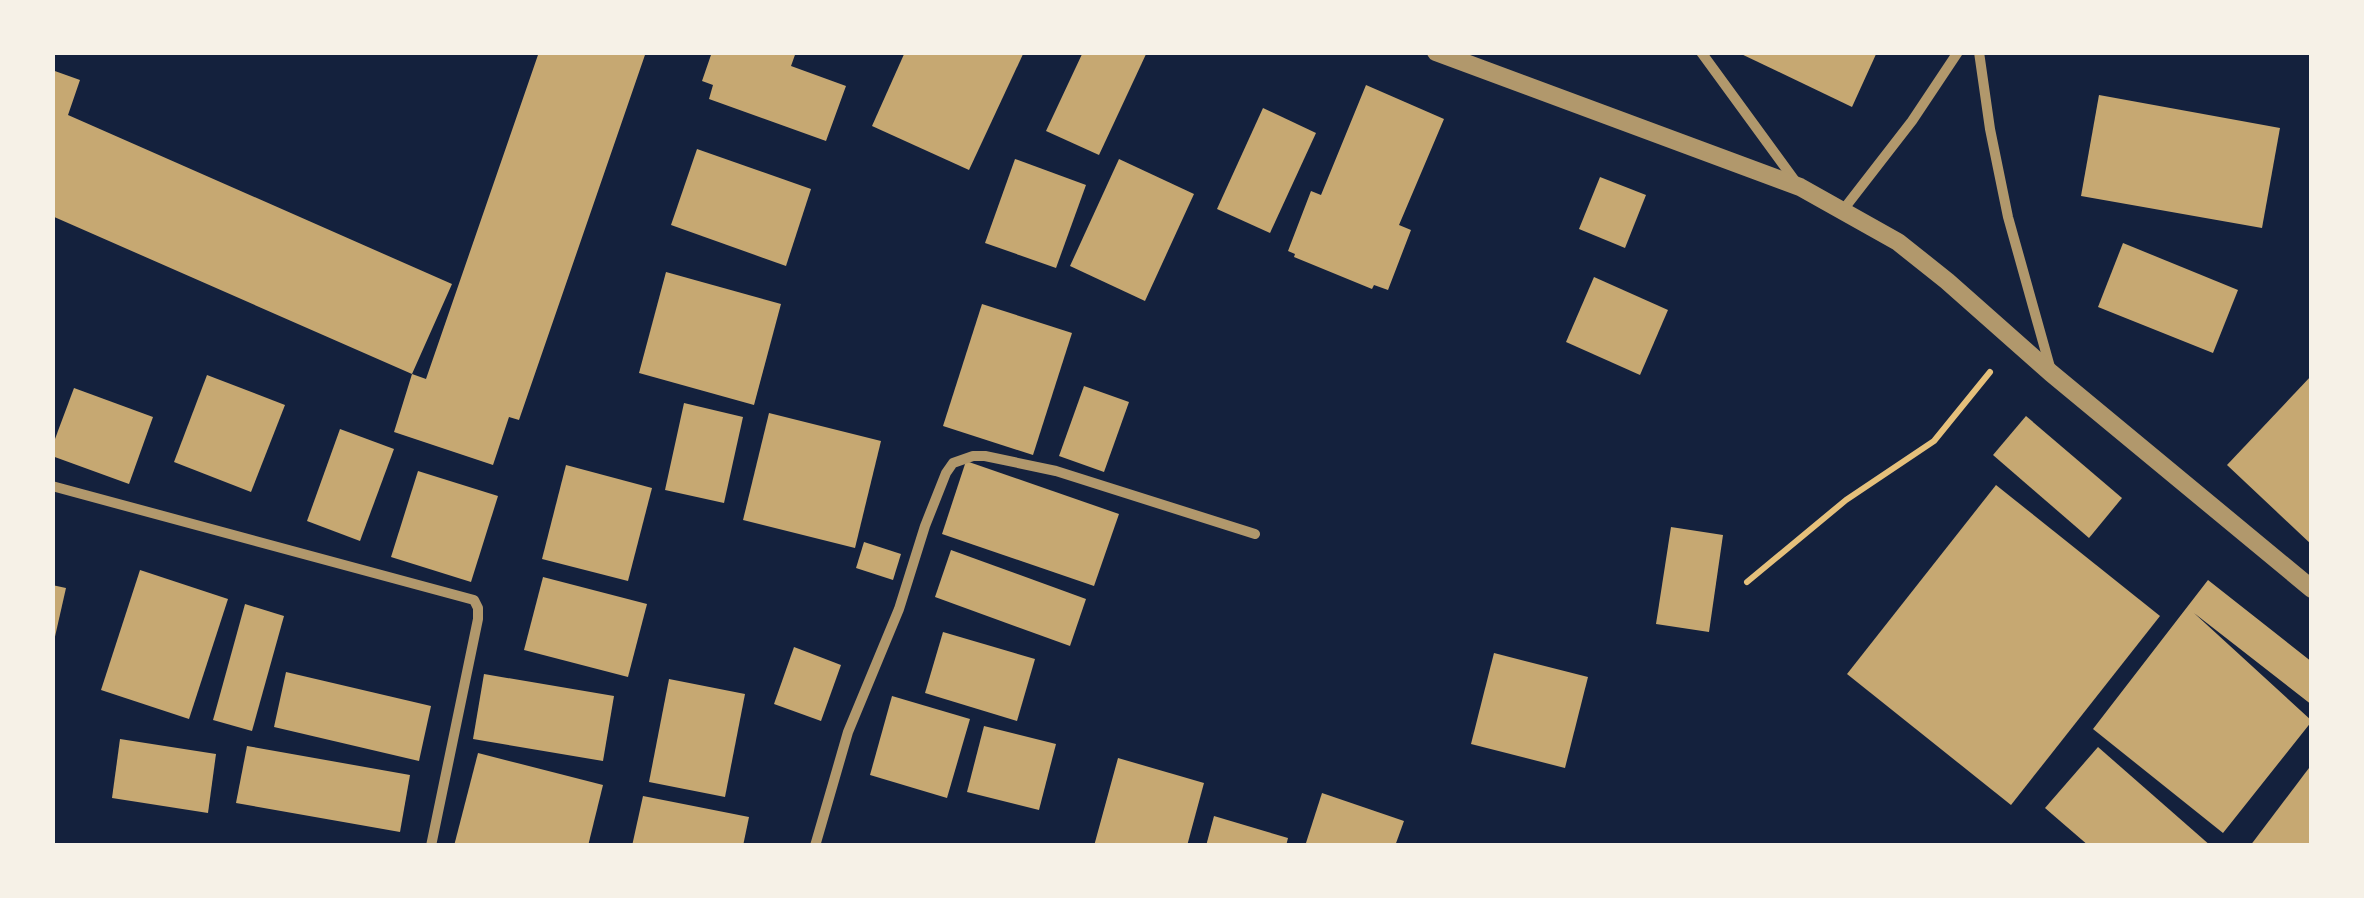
<svg xmlns="http://www.w3.org/2000/svg" width="2364" height="898" font-family="Poppins,sans-serif">
  <style>
    .building { fill: #c6a872 }
    .lines { fill: none; stroke-linecap: round; stroke-linejoin: round }
    .path { stroke: #e5c07b; stroke-width: 6 }
    .minor { stroke: #b1986c; stroke-width: 10 }
    .tertiary { stroke: #b1986c; stroke-width: 18 }
  </style>
  <rect width="100%" height="100%" fill="#14213d"/>
  <g class="building">
    <path d="M539,52H646L519,420L509,417L493,465L394,432L412,374L426,379Z"/>
    <path d="M712,52H796L791,66L846,86L826,141L709,99L713,85L702,81Z"/>
    <path d="M905,52H1024L969,170L872,126Z"/>
    <path d="M1083,52H1147L1099,155L1046,131Z"/>
    <path d="M1737,52H1877L1852,107Z"/>
    <path d="M52,70L80,80L68,115L452,284L412,374L52,216Z"/>
    <path d="M1366,85L1444,119L1399,225L1411,230L1388,290L1374,285L1372,289L1294,257L1295,254L1288,251L1311,191L1321,195Z"/>
    <path d="M2099,95L2280,128L2262,228L2081,196Z"/>
    <path d="M1263,108L1316,133L1270,233L1217,209Z"/>
    <path d="M697,149L811,189L786,266L671,225Z"/>
    <path d="M1015,159L1086,185L1056,268L985,243Z"/>
    <path d="M1119,159L1194,194L1145,301L1070,266Z"/>
    <path d="M1600,177L1646,195L1625,248L1579,229Z"/>
    <path d="M2123,243L2238,290L2213,353L2098,307Z"/>
    <path d="M666,272L781,304L754,405L639,373Z"/>
    <path d="M1594,277L1668,310L1640,375L1566,342Z"/>
    <path d="M982,304L1072,333L1033,455L943,426Z"/>
    <path d="M207,375L285,405L251,492L174,462Z"/>
    <path d="M2312,375V545L2227,465Z"/>
    <path d="M1084,386L1129,402L1104,472L1059,456Z"/>
    <path d="M74,388L153,417L129,484L52,456V447Z"/>
    <path d="M684,403L743,417L724,503L665,490Z"/>
    <path d="M769,413L881,441L855,548L743,520Z"/>
    <path d="M2026,416L2122,498L2089,538L1993,455Z"/>
    <path d="M340,429L394,449L360,541L307,521Z"/>
    <path d="M966,461L1119,514L1094,586L942,534Z"/>
    <path d="M566,465L652,488L628,581L542,559Z"/>
    <path d="M418,471L498,496L471,582L391,557Z"/>
    <path d="M1996,485L2160,616L2011,805L1847,674Z"/>
    <path d="M1671,527L1723,535L1709,632L1656,624Z"/>
    <path d="M864,542L901,554L893,580L856,568Z"/>
    <path d="M951,550L1086,599L1070,646L935,597Z"/>
    <path d="M140,570L228,599L189,719L101,690Z"/>
    <path d="M543,577L647,604L628,677L524,650Z"/>
    <path d="M2208,580L2312,662V705L2194,613L2312,721L2223,833L2093,729Z"/>
    <path d="M52,585L66,588L54,641H52Z"/>
    <path d="M245,604L284,616L252,731L213,720Z"/>
    <path d="M943,632L1035,659L1017,721L925,693Z"/>
    <path d="M794,647L841,665L821,721L774,704Z"/>
    <path d="M1494,653L1588,677L1565,768L1471,744Z"/>
    <path d="M286,672L431,706L419,761L274,727Z"/>
    <path d="M484,674L614,696L603,761L473,739Z"/>
    <path d="M669,679L745,694L725,797L649,782Z"/>
    <path d="M892,696L970,719L947,798L870,775Z"/>
    <path d="M984,726L1056,744L1039,810L967,792Z"/>
    <path d="M120,739L216,754L208,813L112,798Z"/>
    <path d="M247,746L410,775L400,832L236,803Z"/>
    <path d="M2098,747L2211,846H2089L2045,808Z"/>
    <path d="M478,753L603,785L588,846H454Z"/>
    <path d="M1118,758L1204,783L1187,846H1094Z"/>
    <path d="M2312,764V846H2250Z"/>
    <path d="M1322,793L1404,821L1395,846H1305Z"/>
    <path d="M643,796L749,817L743,846H632Z"/>
    <path d="M1214,816L1288,838L1286,846H1206Z"/>
  </g>
  <g class="lines">
    <path class="path" d="M1747,582L1846,500L1934,441L1990,372"/>
    <g class="minor">
      <path d="M1701,52L1798,185"/>
      <path d="M1979,52L1990,129L2008,217L2050,367"/>
      <path d="M1843,210L1912,121L1958,52"/>
      <path d="M52,486L474,600L478,608V619L431,846"/>
      <path d="M815,846L848,732L899,609L925,526L946,473L953,463L973,456H985L1056,471L1255,534"/>
    </g>
    <path class="tertiary" d="M1436,52L1800,187L1898,242L1947,281L2051,373L2312,589"/>
  </g>
  <rect width="2364" height="898" fill="none" stroke="#f6f1e7" stroke-width="110"/>
</svg>
